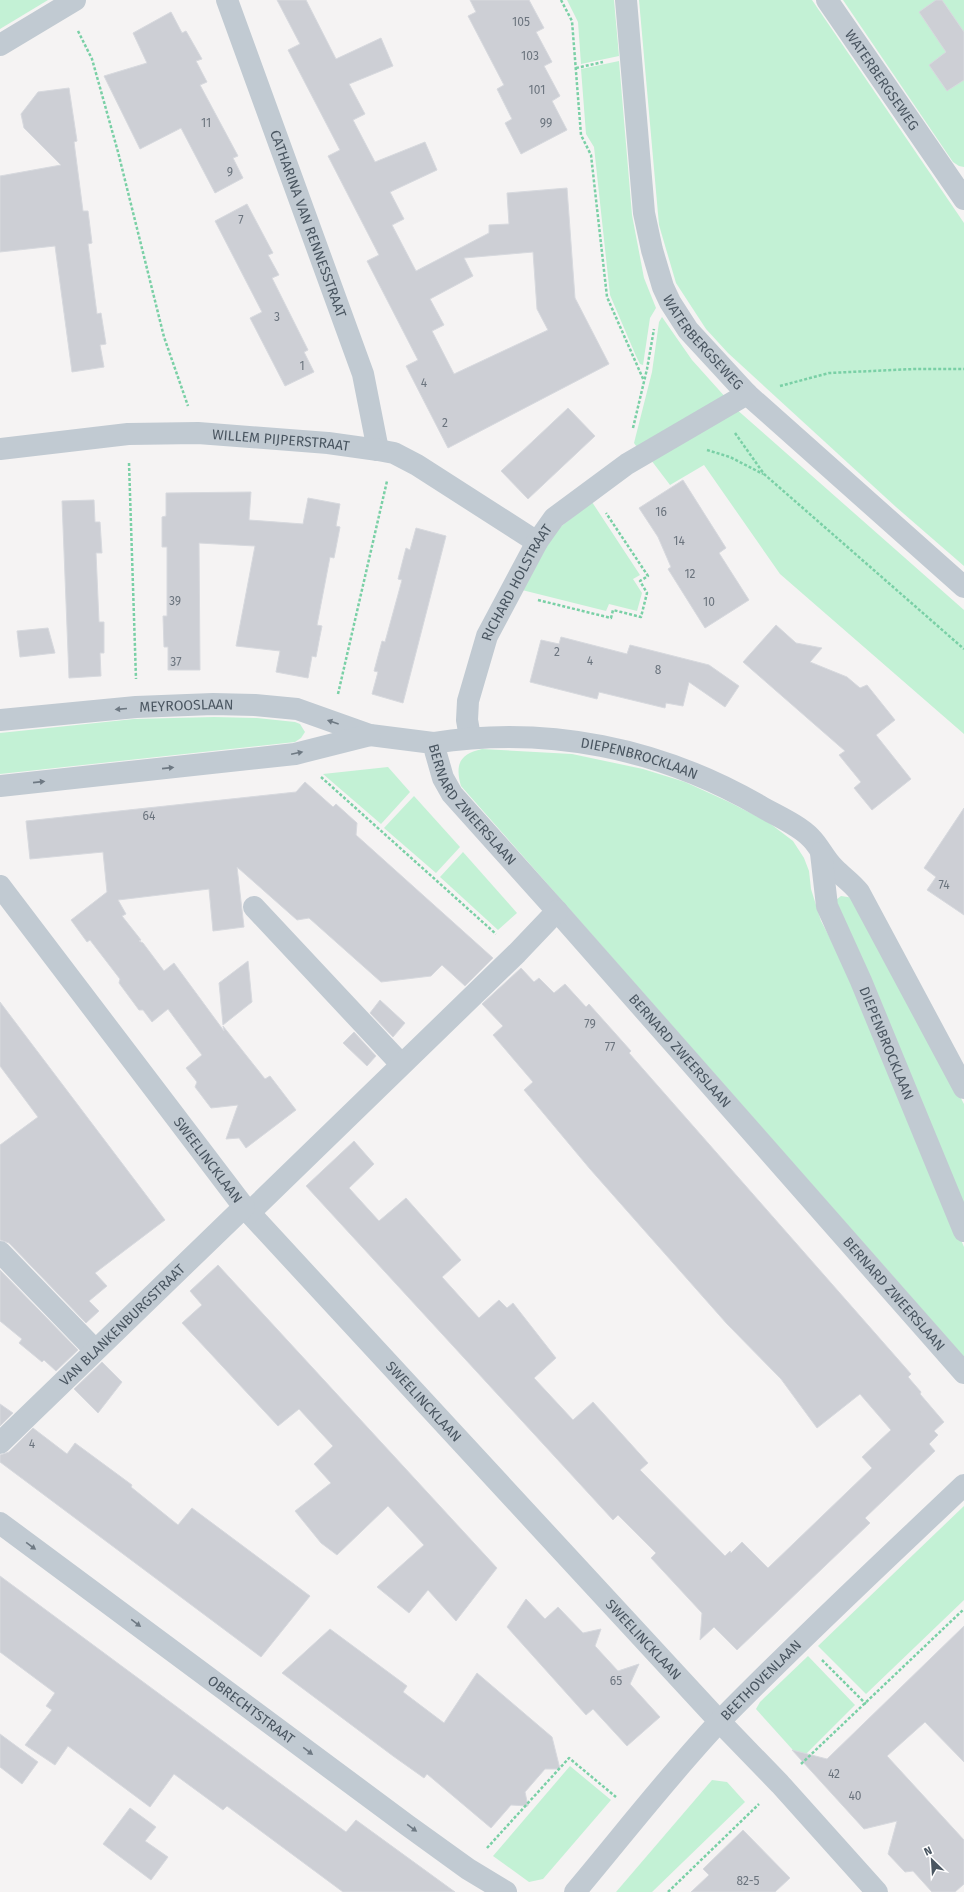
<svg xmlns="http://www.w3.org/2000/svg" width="964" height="1892" font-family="'Fira Sans',sans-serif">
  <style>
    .green { fill: #c3f1d5 }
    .building { fill: #cdcfd5; stroke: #d7d9de; fill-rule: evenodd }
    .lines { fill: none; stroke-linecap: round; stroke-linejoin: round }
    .path { stroke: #7ad0a6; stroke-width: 2.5; stroke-dasharray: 3 2; stroke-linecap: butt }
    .minor { stroke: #c1cad2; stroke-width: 22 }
    .oneway { fill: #6e7983 }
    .labels { text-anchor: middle; stroke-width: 4; stroke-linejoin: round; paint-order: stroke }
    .number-label { font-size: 12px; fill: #6b747e }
    .street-label { font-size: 14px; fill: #4a5661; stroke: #fff }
  </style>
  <rect width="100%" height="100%" fill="#f5f3f3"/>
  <g class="green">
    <path d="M0,0H48L0,29Z"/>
    <path d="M567,0H614L619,56L581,64L578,22Z"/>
    <path d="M639,0H812L964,223V566L896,507L728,353L706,329L676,283L659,225Z"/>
    <path d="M843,0H964V167L959,166L953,162Z"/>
    <path d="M619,61L632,215L644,278L656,308L650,318L643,365L640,364L636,356L610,295L594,147L586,134L581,69Z"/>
    <path d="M662,317L692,360L727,399L639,450L634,443L652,372L659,322Z"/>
    <path d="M735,408L964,610V734L780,574L704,465L670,485L651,460Z"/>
    <path d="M592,502L640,575L633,579L642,593L637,611L609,604L606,611L522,590L544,550L559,528Z"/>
    <path d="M214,717L257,718L295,722L300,724L305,732L301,738L295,742L0,774V733L134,719Z"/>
    <path d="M482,749L572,754L643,769L685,782L729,802L768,822L793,841L804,858L809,871L811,889L821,921L854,983L964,1247V1357L461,786C455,765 459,754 482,749Z"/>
    <path d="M388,767L410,792L381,824L323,774Z"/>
    <path d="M414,796L460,847L436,873L384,828Z"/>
    <path d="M463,852L517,913L498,930L440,877Z"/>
    <path d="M841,896L854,898L964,1104V1213L836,900Z"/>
    <path d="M964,1506V1600L866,1694L818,1646Z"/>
    <path d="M808,1656L855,1705L801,1759L756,1709L760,1702Z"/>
    <path d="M570,1766L611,1800L543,1879L529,1882L493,1856Z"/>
    <path d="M712,1780L727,1782L745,1802L652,1892H616Z"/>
  </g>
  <g class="building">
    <path d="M277,0H306L336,59L381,38L393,66L349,84L365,114L353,120L375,162L425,142L437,170L390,192L404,219L392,225L416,271L489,233V225L509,224L507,193L567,188L575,298L609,364L448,448L406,366L418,360L367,261L379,255L328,156L340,150L288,50L300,44ZM533,252L537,309L548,330L454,374L432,331L444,325L430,299L473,276L464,258Z"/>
    <path d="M470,0H529L544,28L536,32L552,62L544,66L560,96L552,101L567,130L521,154L505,123L512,119L497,89L504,85L468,16L476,12Z"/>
    <path d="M936,0H942L964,32V80L947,91L929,65L946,52L919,12Z"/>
    <path d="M171,12L182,33L186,31L202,59L196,61L207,82L200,85L238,156L233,158L243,178L215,193L181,128L140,149L104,76L147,63L133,33Z"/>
    <path d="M69,88L77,141L74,142L83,211H88L92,243L88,244L97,314L101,313L106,344L100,345L104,367L72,372L55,246L0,252V176L61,165L24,128L21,114L38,92Z"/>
    <path d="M247,204L273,253L268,255L279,275L272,278L308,350L304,352L314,372L285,386L250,318L262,312L215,221Z"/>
    <path d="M568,408L595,436L528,499L501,471Z"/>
    <path d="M683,480L726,548L719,553L749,600L705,628L668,569L671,567L658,537L639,508Z"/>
    <path d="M251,492L249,520L303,524L308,498L340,504L336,526L340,527L334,558L330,557L317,625L322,626L319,641L316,657L312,656L308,678L276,672L280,651L236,646L255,546L199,543L200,670H168V647H164L163,616H167V547H162V517L166,516V493Z"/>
    <path d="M94,500L95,522H100L102,553H96L99,622H104V653H100L101,676L69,678L62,501Z"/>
    <path d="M416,528L446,536L403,703L372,694L378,672L374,671L382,641L385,642L402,580L398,579L406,548L410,550Z"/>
    <path d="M776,625L796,643L822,648L810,662L847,677L860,688L867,685L895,720L876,735L911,779L872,810L854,788L861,782L839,755L845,751L743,662Z"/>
    <path d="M48,628L55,653L20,657L17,631Z"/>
    <path d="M561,637L627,654L630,645L709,665L739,686L725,707L689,682L683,706L666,703L665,708L599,692L597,699L530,682L541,640L559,644Z"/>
    <path d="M305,782L333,807L336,804L357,823L356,835L493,958L465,986L442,965L431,976L381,982L309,918L297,920L237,867L244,927L213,931L209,889L118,900L126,914L122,916L141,940L139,941L143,943L164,971L174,963L224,1031L223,1026L265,1079L270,1076L296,1110L246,1148L239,1138L226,1139L238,1105L211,1108L195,1087L197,1082L186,1068L202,1055L168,1009L152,1022L143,1010H139L119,983L120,979L90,940L87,942L71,920L107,892L103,852L30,859L26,821L296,792Z"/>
    <path d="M964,808V915L927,890L936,877L924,868Z"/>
    <path d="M248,961L252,1002L223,1025L219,983Z"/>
    <path d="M521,968L534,982L539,978L554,993L565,984L586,1007L589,1004L631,1051L629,1053L911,1374L908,1377L921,1392L920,1394L944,1422L934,1431L938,1435L929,1444L935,1451L865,1518L870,1523L737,1650L714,1627L700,1640L702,1613L651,1558L656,1553L618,1515L613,1520L306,1186L354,1141L374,1164L349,1188L379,1221L406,1198L461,1260L442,1277L479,1318L499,1300L507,1308L513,1303L556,1358L534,1378L573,1420L593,1402L648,1463L640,1470L725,1556L730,1551L731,1553L742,1542L768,1568L872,1468L862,1457L891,1430L860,1394L817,1428L781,1379L727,1324L590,1169L524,1090L533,1082L493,1035L503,1026L482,1004Z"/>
    <path d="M380,1000L405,1023L393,1037L370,1013Z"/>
    <path d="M0,1002L165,1220L95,1273L107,1286L89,1301L99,1311L86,1323L9,1243L0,1240V1145L38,1117L0,1066Z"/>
    <path d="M354,1032L376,1056L367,1066L343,1043Z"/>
    <path d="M218,1265L497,1568L456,1621L428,1590L409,1613L377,1587L424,1545L388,1506L337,1555L321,1543L295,1511L331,1483L314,1464L333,1446L299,1409L278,1426L182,1323L202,1305L190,1291Z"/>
    <path d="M0,1270L78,1350L56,1371L44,1360L42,1362L19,1343L22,1339L0,1321Z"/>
    <path d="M102,1362L122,1382L98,1413L74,1389Z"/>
    <path d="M0,1404L13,1413L0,1426Z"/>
    <path d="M33,1428L67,1454L75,1443L132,1485L131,1487L178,1525L192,1508L310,1596L261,1657L0,1462V1455L9,1452Z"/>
    <path d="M0,1576L346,1832L356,1820L455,1892H343L227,1806L223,1810L174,1774L150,1807L68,1746L55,1765L25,1745L52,1710L46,1706L55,1693L0,1652Z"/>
    <path d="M526,1599L545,1619L558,1607L583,1633L601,1629L595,1646L618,1671L639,1664L630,1684L660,1717L627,1746L593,1709L586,1715L507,1627Z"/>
    <path d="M964,1626V1762L925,1722L887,1756L964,1840V1884L955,1892H932L913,1871L905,1872L888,1854L897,1821L864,1829L792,1750L827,1759Z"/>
    <path d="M330,1629L407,1686L403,1692L444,1723L477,1673L552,1737L560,1769H545L525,1792L528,1806L511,1805L491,1828L427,1774L424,1778L393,1756L282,1673Z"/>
    <path d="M0,1734L38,1762L22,1784L0,1767Z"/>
    <path d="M130,1808L156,1827L145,1841L168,1857L151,1880L103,1844Z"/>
    <path d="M743,1830L790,1878L775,1892H691L709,1875L703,1869Z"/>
  </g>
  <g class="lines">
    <g class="path">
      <path d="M561,0L572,21L581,135L591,155L607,297L644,381"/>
      <path d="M78,31L92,59L118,152L164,337L188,406"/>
      <path d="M576,68L603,62"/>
      <path d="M780,386L829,373L914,369H964"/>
      <path d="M633,428L647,369L654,329"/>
      <path d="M735,433L764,474L964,649"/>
      <path d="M707,450L730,457L763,474"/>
      <path d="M129,463L136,679"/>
      <path d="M538,600L611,618L613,610L641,617L647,593L640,581L648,576L606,513"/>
      <path d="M338,694L387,481"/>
      <path d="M321,777L496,934"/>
      <path d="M822,1660L866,1704"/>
      <path d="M801,1764L964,1609"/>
      <path d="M487,1848L569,1758L616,1797"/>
      <path d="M668,1892L759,1804"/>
    </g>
    <g class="minor">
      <path id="s1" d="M227,0L363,374L378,450"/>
      <path id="s2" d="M626,0L644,213L652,250L663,287L670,302L688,330L747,394L964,587"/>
      <path id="s3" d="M827,0L964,199"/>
      <path d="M0,45L75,0"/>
      <path id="s4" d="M0,449L128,434L198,433L328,443L378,450L394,453L417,465L537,542"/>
      <path id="s5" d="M0,720L136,707L213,704L255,705L297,709L370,735L433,743L443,778L452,794L557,911L964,1373"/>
      <path id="s6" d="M470,737L467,720L468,701L487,636L537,542L554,518L627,464L747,394"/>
      <path id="s7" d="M433,743C547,725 660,748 760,806C775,815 799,825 811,838C820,847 825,860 835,869C843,877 852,883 859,892L964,1088"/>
      <path d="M0,786L295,754L370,735"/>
      <path id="s8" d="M821,853L827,906L861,981L964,1231"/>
      <path id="s9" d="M0,886L244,1207L720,1722L780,1784L877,1892"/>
      <path d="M254,907L401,1064"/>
      <path d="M249,1213L517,953L557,911"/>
      <path d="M0,1252L95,1350"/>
      <path id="s10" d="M0,1443L244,1207"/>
      <path id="s11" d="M0,1523L407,1825L468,1869L506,1892"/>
      <path id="s12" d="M575,1892C623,1835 669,1775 720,1721C799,1640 882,1563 964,1485"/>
    </g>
  </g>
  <defs><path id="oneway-solid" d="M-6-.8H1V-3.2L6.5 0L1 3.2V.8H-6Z"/></defs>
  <g class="oneway">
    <use href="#oneway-solid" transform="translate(121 709) rotate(175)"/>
    <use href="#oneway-solid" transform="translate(333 722) rotate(-161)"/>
    <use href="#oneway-solid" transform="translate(297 753) rotate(-12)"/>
    <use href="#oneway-solid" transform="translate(168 768) rotate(-6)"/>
    <use href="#oneway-solid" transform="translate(39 782) rotate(-6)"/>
    <use href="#oneway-solid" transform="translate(31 1546) rotate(36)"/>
    <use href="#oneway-solid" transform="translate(136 1623) rotate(37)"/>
    <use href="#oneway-solid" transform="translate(308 1751) rotate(37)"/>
    <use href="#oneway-solid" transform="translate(412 1828) rotate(36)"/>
  </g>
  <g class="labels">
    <g class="number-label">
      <text x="521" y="26">105</text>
      <text x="530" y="60">103</text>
      <text x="537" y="94">101</text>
      <text x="206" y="127">11</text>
      <text x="546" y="127">99</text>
      <text x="230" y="176">9</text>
      <text x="241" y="224">7</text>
      <text x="277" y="321">3</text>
      <text x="302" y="370">1</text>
      <text x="424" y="387">4</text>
      <text x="445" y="427">2</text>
      <text x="661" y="516">16</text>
      <text x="679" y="545">14</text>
      <text x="690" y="578">12</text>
      <text x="175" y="605">39</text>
      <text x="709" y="606">10</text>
      <text x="557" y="656">2</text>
      <text x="590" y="665">4</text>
      <text x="176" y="666">37</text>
      <text x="658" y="674">8</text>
      <text x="149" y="820">64</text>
      <text x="944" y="889">74</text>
      <text x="590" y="1028">79</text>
      <text x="610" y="1051">77</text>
      <text x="32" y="1448">4</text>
      <text x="616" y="1685">65</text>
      <text x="834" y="1778">42</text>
      <text x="855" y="1800">40</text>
      <text x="748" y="1885">82-5</text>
    </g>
    <g class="street-label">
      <text dy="5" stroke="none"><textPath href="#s3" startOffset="97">WATERBERGSEWEG</textPath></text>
      <text dy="5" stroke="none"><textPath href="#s1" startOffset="238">CATHARINA VAN RENNESSTRAAT</textPath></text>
      <text dy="5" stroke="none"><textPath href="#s2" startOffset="359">WATERBERGSEWEG</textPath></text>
      <text dy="5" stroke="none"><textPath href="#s4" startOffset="282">WILLEM PIJPERSTRAAT</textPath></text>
      <text dy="5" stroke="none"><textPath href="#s6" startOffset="165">RICHARD HOLSTRAAT</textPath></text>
      <text dy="5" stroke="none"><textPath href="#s5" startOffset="187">MEYROOSLAAN</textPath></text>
      <text dy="5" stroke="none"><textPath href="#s7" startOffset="209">DIEPENBROCKLAAN</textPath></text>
      <text dy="5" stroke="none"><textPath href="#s5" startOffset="513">BERNARD ZWEERSLAAN</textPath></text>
      <text dy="5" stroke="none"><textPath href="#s8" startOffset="203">DIEPENBROCKLAAN</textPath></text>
      <text dy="5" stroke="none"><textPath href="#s5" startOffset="837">BERNARD ZWEERSLAAN</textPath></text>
      <text dy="5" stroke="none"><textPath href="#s9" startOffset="344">SWEELINCKLAAN</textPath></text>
      <text dy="5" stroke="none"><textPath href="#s5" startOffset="1161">BERNARD ZWEERSLAAN</textPath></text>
      <text dy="5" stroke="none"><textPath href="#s10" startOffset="170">VAN BLANKENBURGSTRAAT</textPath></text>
      <text dy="5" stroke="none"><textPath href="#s9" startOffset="668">SWEELINCKLAAN</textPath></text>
      <text dy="5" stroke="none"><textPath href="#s9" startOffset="992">SWEELINCKLAAN</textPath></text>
      <text dy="5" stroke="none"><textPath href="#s12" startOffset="282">BEETHOVENLAAN</textPath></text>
      <text dy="5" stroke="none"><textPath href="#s11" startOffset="313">OBRECHTSTRAAT</textPath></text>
    </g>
  </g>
  <g transform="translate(932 1860) rotate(335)" stroke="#ffffff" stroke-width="3" paint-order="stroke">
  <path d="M0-3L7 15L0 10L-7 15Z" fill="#4a5661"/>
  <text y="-6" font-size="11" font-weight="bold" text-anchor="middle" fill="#4a5661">N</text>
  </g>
</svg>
